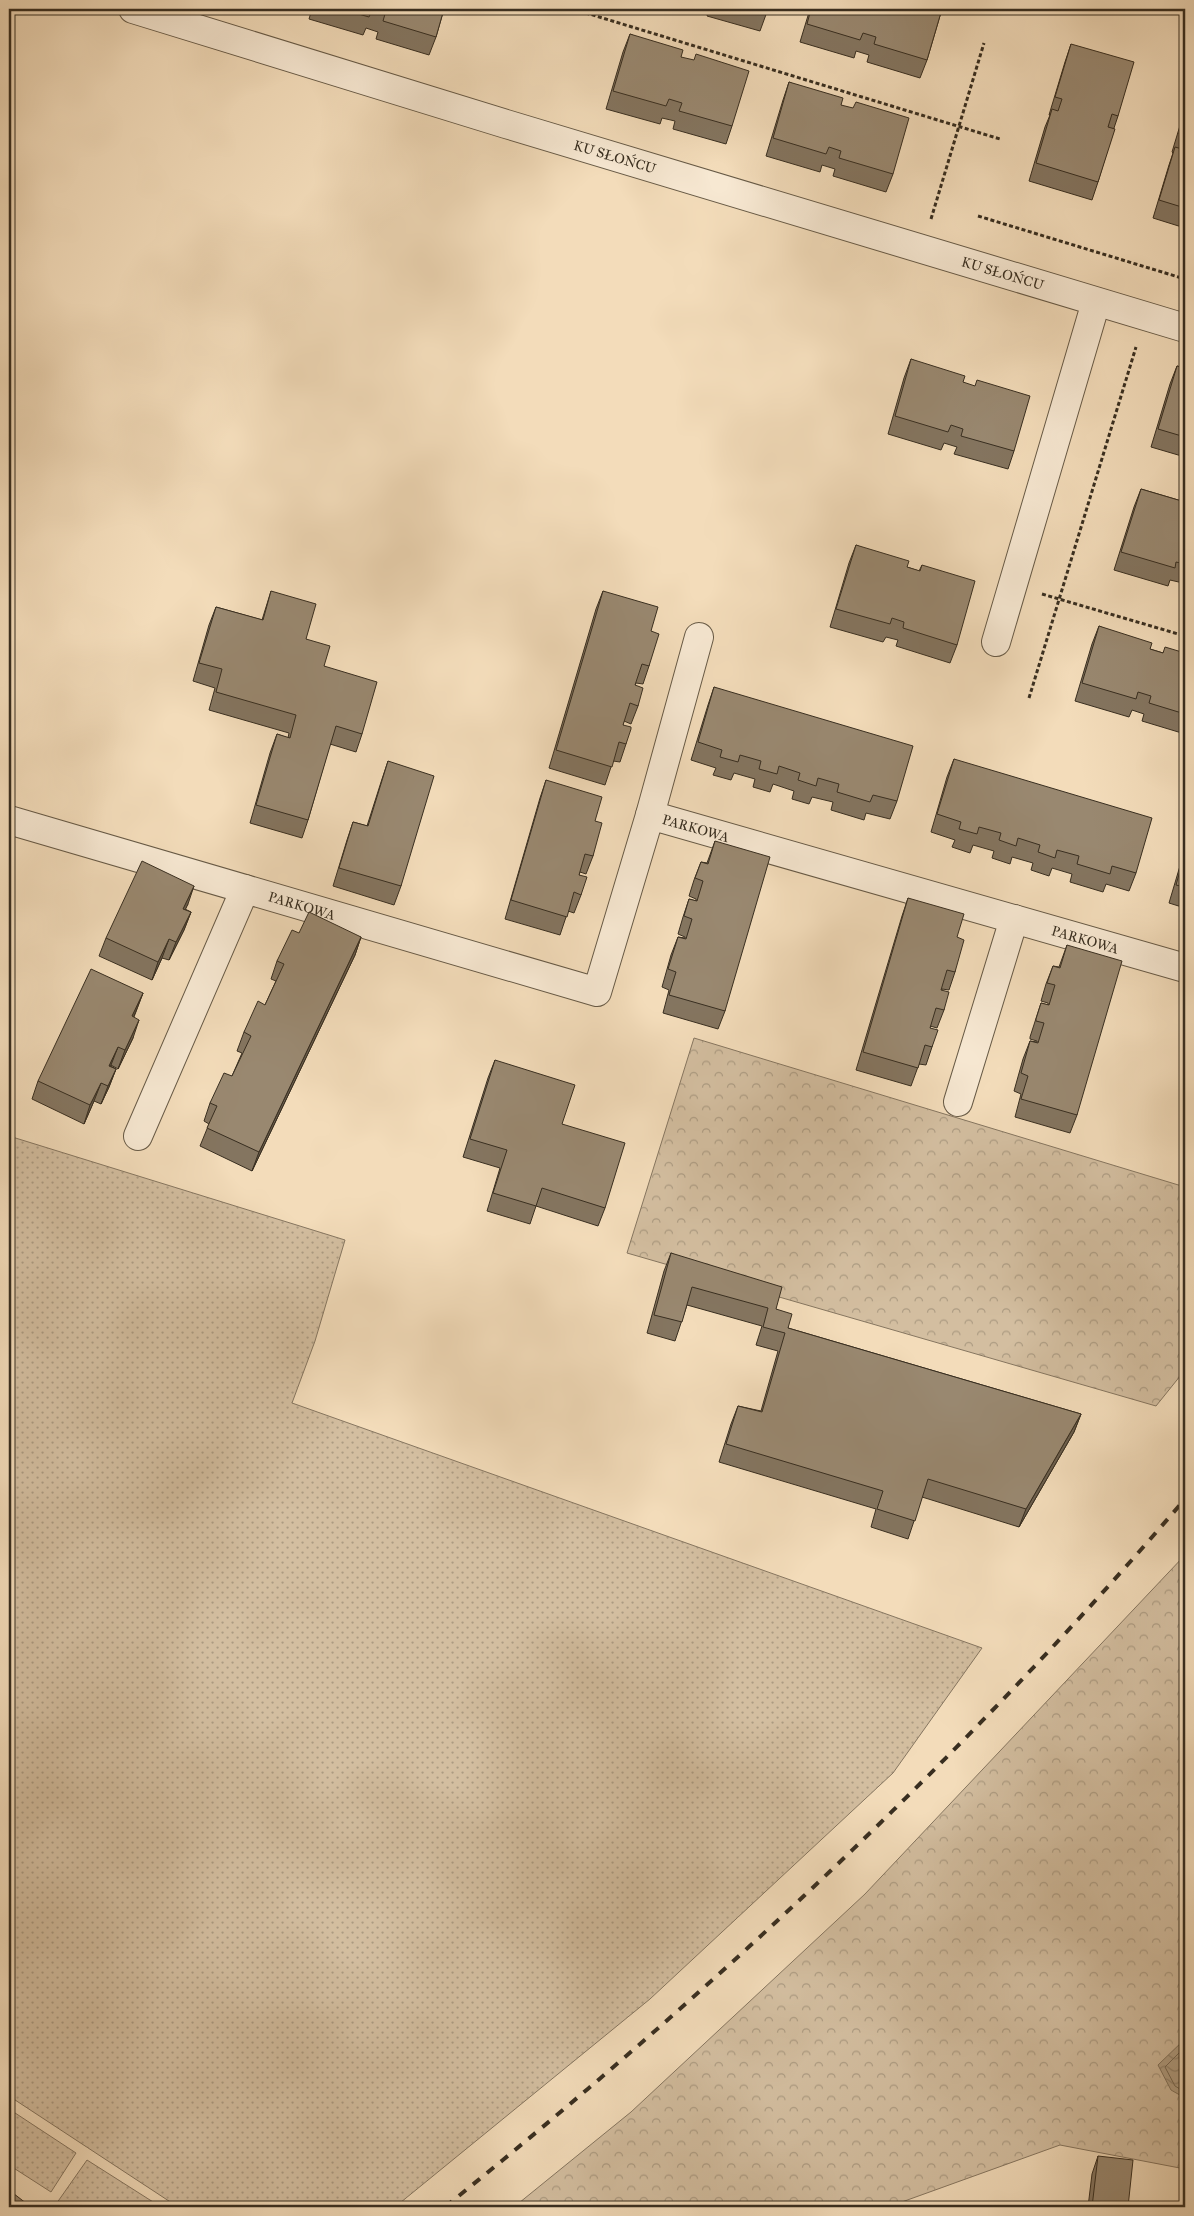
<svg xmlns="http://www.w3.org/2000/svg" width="1194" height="2216" font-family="'IM FELL Great Primer',serif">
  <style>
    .grass { fill: url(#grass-dots); stroke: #867660 }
    .forest { fill: url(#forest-crowns); stroke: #867660 }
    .water { fill: url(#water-waves); stroke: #82735d }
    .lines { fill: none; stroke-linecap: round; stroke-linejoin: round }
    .shore { stroke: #766853; stroke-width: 1 }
    .minor-casing { stroke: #675a46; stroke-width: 30 }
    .path { stroke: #382e20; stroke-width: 3; stroke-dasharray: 4 2.5; stroke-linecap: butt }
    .minor { stroke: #f7e8d2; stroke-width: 28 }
    .rail { stroke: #382e20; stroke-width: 4; stroke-dasharray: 9 9; stroke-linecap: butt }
    .wall { fill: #847560; stroke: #382e20 }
    .shaded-wall { fill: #6b5f4e; stroke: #382e20 }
    .building { fill: #998870; stroke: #382e20 }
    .labels { text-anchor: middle; stroke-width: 4; stroke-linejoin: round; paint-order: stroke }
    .street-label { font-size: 14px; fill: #382e20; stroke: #f7e8d2 }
  </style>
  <defs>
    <pattern id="grass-dots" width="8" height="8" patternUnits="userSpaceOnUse" patternTransform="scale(1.25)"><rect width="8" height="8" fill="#d3bea0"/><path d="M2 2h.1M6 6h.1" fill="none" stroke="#ac9b82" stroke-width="1.8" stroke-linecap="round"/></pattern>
    <pattern id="forest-crowns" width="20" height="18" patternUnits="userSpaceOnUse" patternTransform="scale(1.25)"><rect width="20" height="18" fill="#d3bea0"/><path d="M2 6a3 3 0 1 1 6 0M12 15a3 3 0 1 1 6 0" fill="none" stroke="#ac9b82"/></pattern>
    <pattern id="water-waves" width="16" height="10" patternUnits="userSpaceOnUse" patternTransform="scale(1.25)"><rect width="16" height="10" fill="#b3a186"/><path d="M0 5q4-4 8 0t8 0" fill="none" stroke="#93846d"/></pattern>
  </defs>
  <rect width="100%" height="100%" fill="#f3dcba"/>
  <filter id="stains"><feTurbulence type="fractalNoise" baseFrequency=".004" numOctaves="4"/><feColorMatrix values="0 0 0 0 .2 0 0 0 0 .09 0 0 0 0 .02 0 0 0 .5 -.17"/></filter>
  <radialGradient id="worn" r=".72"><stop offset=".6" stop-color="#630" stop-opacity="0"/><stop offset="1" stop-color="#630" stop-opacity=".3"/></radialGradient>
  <g class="grass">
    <path d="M9,1136L345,1240L315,1341L292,1403L982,1648L893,1773L650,1999L395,2207H178L9,2096Z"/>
    <path d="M9,2109L76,2153L51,2192L9,2165Z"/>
    <path d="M87,2160L161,2207H54Z"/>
  </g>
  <g class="forest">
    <path d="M694,1038L1185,1187V1370L1156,1406L627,1253Z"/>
    <path d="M1185,1555V2169L1060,2145L888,2207H514L631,2112L865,1894Z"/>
  </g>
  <path class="water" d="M1185,2039V2098L1171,2090L1158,2065Z"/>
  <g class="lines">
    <path class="shore" d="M1185,2047L1165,2067L1175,2086L1185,2092"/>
    <g class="minor-casing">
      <g id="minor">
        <path id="s1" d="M133,9L506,124L1185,328"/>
        <path d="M996,642L1096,302"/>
        <path d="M650,815L699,637"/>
        <path id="s2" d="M9,820L597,992L650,815L1185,968"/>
        <path d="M958,1102L1014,919"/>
        <path d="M138,1136L245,889"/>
      </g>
    </g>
    <g class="path">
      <path d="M573,9L1000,139"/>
      <path d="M978,216L1185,279"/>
      <path d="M931,219L984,43"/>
      <path d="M1042,594L1185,636"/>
      <path d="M1029,698L1136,347"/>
    </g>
    <use href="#minor" class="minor"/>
    <path class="rail" d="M445,2207C711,1993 962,1759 1185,1499"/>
  </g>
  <g class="wall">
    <path d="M312,9H444L436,37L429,55L376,39L378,32L366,28L363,35L309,19Z"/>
    <path d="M684,9H695L694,12Z"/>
    <path d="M709,9H768L760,31L707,16Z"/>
    <path d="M810,9H942L927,60L920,78L867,62L869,55L856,51L854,58L800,42Z"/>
    <path d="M630,34L681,57L732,126L726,144L673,129L675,121L662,118L660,124L606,109L623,52Z"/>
    <path d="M1071,44L1118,116L1114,128L1098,182L1092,200L1029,181L1045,127L1050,115H1049L1065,62Z"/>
    <path d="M789,82L841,105L893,174L886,192L833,176L835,169L822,165L820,172L766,156L783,100Z"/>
    <path d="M1185,109V228L1153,218L1169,165L1173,153L1172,152Z"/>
    <path d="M911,359L963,382L1014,451L1008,469L954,454L957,447L944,443L941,450L888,434L904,378Z"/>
    <path d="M1177,366L1185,368V457L1151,447L1170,384Z"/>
    <path d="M1141,489L1185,502V591L1181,590L1183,583L1170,580L1168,586L1114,570L1134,507Z"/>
    <path d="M856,545L907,567L919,571L922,565L957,645L950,663L896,646L898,640L886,637L883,642L830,627L849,563Z"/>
    <path d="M271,591L306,639L324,666L362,734L356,752L330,744L308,820L302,838L250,823L270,753L277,734L288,738L289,733L209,710L215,688L193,681L209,625L216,607L262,620Z"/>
    <path d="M603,591L651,631L649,666L643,684L636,683L635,685L638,706L631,724L624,721L623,725L626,744L620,762L613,761L605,785L549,768L596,609Z"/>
    <path d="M1099,626L1150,649L1163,653H1185V734L1142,721L1144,714L1132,710L1129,717L1075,701L1092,644Z"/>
    <path d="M714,687L897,801L890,819L866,813L864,820L831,810L833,802L812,797L809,804L792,799L794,791L773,784L770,792L753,787L755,779L734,773L731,780L713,775L716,768L691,760L708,705Z"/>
    <path d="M954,759L1136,873L1129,891L1106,884L1103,892L1070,882L1072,874L1052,868L1049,876L1031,870L1033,863L1012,857L1010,864L992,858L994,851L973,845L970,853L952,847L955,840L931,832L947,777Z"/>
    <path d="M388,761L401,886L394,905L333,886L347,840L353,822L367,826L382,779Z"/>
    <path d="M546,780L595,821L593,856L586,874L580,872L579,875L581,895L574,913L568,911L560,935L505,919L540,798Z"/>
    <path d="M715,841L725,1011L718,1029L663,1013L669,990L662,987L671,955L678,937L685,938V937L678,934L683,917L689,899L696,901V899L689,896L694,880L701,862L707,863Z"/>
    <path d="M1185,849V908L1169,903Z"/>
    <path d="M908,898L957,937L955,972L949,990L942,989L944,1010L937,1028L930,1026V1028L932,1047L926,1065L919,1064L911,1086L856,1070L902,916Z"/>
    <path d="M188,904L185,909L191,912L184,930L169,960L162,958L152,980L99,956L106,938Z"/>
    <path d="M299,933L361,937L355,955L252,1171L200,1146L209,1124L204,1121L210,1103L232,1076L242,1053L237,1051L244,1032L265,1005L276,981L271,979L277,961Z"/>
    <path d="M1067,945L1077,1115L1070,1133L1015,1117L1021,1094L1014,1091L1023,1059L1030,1041L1037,1042V1041L1030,1039V1037L1041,1003L1048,1005V1003L1041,1001L1046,984L1053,966L1059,967Z"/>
    <path d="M143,993L134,1017L133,1038L118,1069L111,1065V1066L116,1069L109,1087L101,1104L94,1101L84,1124L32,1099L38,1081Z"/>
    <path d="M495,1060L562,1124L605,1208L598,1226L536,1206L530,1224L487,1211L500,1168L463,1157L488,1078Z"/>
    <path d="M671,1253L776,1309L788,1328L1081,1414L1074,1432L1019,1527L922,1497L908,1539L871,1527L876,1509L719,1462L731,1424L738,1406L761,1411L778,1351L756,1345L762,1326L687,1305L675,1341L647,1333L664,1271Z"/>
    <path d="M1098,2156L1128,2207H1088L1092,2174Z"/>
  </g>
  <g class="shaded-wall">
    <path d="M194,886L188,904L177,927L183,909Z"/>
    <path d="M191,912L184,930L169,960L176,942Z"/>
    <path d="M361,937L355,955L252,1171L259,1152Z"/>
    <path d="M169,939L162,958L152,980L158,962Z"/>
    <path d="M143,993L136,1011L126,1034L132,1016Z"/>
    <path d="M139,1020L133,1038L118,1069L125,1050Z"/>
    <path d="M118,1047L111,1065L102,1084L109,1066Z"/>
    <path d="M116,1069L109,1087L101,1104L108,1086Z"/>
    <path d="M101,1083L94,1101L84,1124L90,1105Z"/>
    <path d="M1081,1414L1074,1432L1019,1527L1026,1509Z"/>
  </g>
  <g class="building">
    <path d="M341,9H444L436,37L383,21L385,14L372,10L369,17Z"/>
    <path d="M753,9H768L767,13Z"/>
    <path d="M811,9H942L927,60L874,44L876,37L863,33L860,40L807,24Z"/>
    <path d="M630,34L683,50L681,57L694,60L696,54L749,71L732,126L679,111L682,103L669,99L666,106L613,91Z"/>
    <path d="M1071,44L1134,62L1118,116L1112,114L1108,127L1115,129L1098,182L1036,163L1052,109L1058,111L1062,99L1055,97Z"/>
    <path d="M789,82L843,98L841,105L853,108L856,102L909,118L893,174L839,158L841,151L829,147L826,154L773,138Z"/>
    <path d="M1185,113V136L1179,134Z"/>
    <path d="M1185,137V208L1159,200L1175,147L1182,149Z"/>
    <path d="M911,359L965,376L963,382L975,386L977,380L1030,396L1014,451L961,436L963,429L951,425L948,432L895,416Z"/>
    <path d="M1177,366L1185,368V437L1158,429Z"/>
    <path d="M1141,489L1185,502V564L1176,562L1175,568L1121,552Z"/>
    <path d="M856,545L909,561L907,567L920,571L922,565L975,581L957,645L903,628L904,622L892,618L890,624L836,609Z"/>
    <path d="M271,591L316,604L306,639L330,646L324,666L377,682L362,734L336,726L308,820L256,805L277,734L290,738L296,715L216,692L222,669L199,663L216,607L263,620Z"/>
    <path d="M603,591L658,607L651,631L659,634L649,666L642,664L635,685L643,688L638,706L630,703L623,725L631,727V729L626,744L619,742L612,767L556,750Z"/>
    <path d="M1099,626L1152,643L1150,649L1163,653L1165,647L1185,653V714L1149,703L1151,696L1138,692L1136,699L1082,683Z"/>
    <path d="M714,687L913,746L897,801L873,795L870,802L837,792L839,784L818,778L816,786L798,780L800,773L779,766L777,774L759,769L761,761L740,755L738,762L720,757L722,750L698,742Z"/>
    <path d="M954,759L1152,818L1136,873L1112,866L1110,874L1077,864L1079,856L1057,850L1055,858L1038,852L1040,845L1018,838L1016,846L999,840L1001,833L979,827L977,834L959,829L961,822L937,814Z"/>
    <path d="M388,761L434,776L401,886L339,868L353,822L368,826Z"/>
    <path d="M546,780L602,797L595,821L602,823L593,856L585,854L579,875L587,877L581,895L574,892L567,917L511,900Z"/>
    <path d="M715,841L770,857L725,1011L669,995L676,972L668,969L678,937L686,939L692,919L684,916L689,899L697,901L703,881L695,878L701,862L708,864Z"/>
    <path d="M1185,853V887L1176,885Z"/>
    <path d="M142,861L194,886L183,909L191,912L176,942L169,939L158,962L106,938Z"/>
    <path d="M908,898L964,914L957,937L964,940L955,972L947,970L941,990L949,992L944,1010L936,1008L930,1028L938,1030L932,1047L925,1045L918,1068L863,1052Z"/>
    <path d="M309,912L361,937L259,1152L207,1128L217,1106L210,1103L224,1073L232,1076L251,1036L244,1032L258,1001L265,1005L284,964L277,961L292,930L299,933Z"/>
    <path d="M1067,945L1122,961L1077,1115L1021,1099L1028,1076L1021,1073L1030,1041L1038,1043L1044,1023L1036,1021V1019L1041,1003L1049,1005L1055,985L1047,983L1053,966L1060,968Z"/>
    <path d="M91,969L143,993L132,1016L139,1020L125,1050L118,1047L109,1066L116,1069L108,1086L101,1083L90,1105L38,1081Z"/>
    <path d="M495,1060L575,1085L562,1124L625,1143L605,1208L542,1188L536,1206L493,1193L507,1150L470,1139Z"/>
    <path d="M671,1253L782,1287L776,1309L792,1314L788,1328L1081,1414L1026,1509L928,1479L915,1521L877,1509L883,1491L726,1444L738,1406L762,1412L785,1333L763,1327L768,1308L692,1287L682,1322L654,1315Z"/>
    <path d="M1098,2156L1133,2160L1128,2207H1092Z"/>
    <path d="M9,2190L31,2207H9Z"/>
  </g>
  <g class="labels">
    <g class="street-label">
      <text dy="5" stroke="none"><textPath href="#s1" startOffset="504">KU SŁOŃCU</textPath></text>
      <text dy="5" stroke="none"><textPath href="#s1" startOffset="909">KU SŁOŃCU</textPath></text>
      <text dy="5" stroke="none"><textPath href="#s2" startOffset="845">PARKOWA</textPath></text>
      <text dy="5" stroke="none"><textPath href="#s2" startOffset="305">PARKOWA</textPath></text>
      <text dy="5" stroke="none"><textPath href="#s2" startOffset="1250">PARKOWA</textPath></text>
    </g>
  </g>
  <rect width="1194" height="2216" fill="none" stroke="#f3dcba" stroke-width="30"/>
  <rect x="10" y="10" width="1174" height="2196" fill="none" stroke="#382e20" stroke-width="2.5"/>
  <rect x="15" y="15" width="1164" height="2186" fill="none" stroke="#382e20"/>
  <rect width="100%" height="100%" filter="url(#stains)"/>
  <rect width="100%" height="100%" fill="url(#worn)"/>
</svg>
